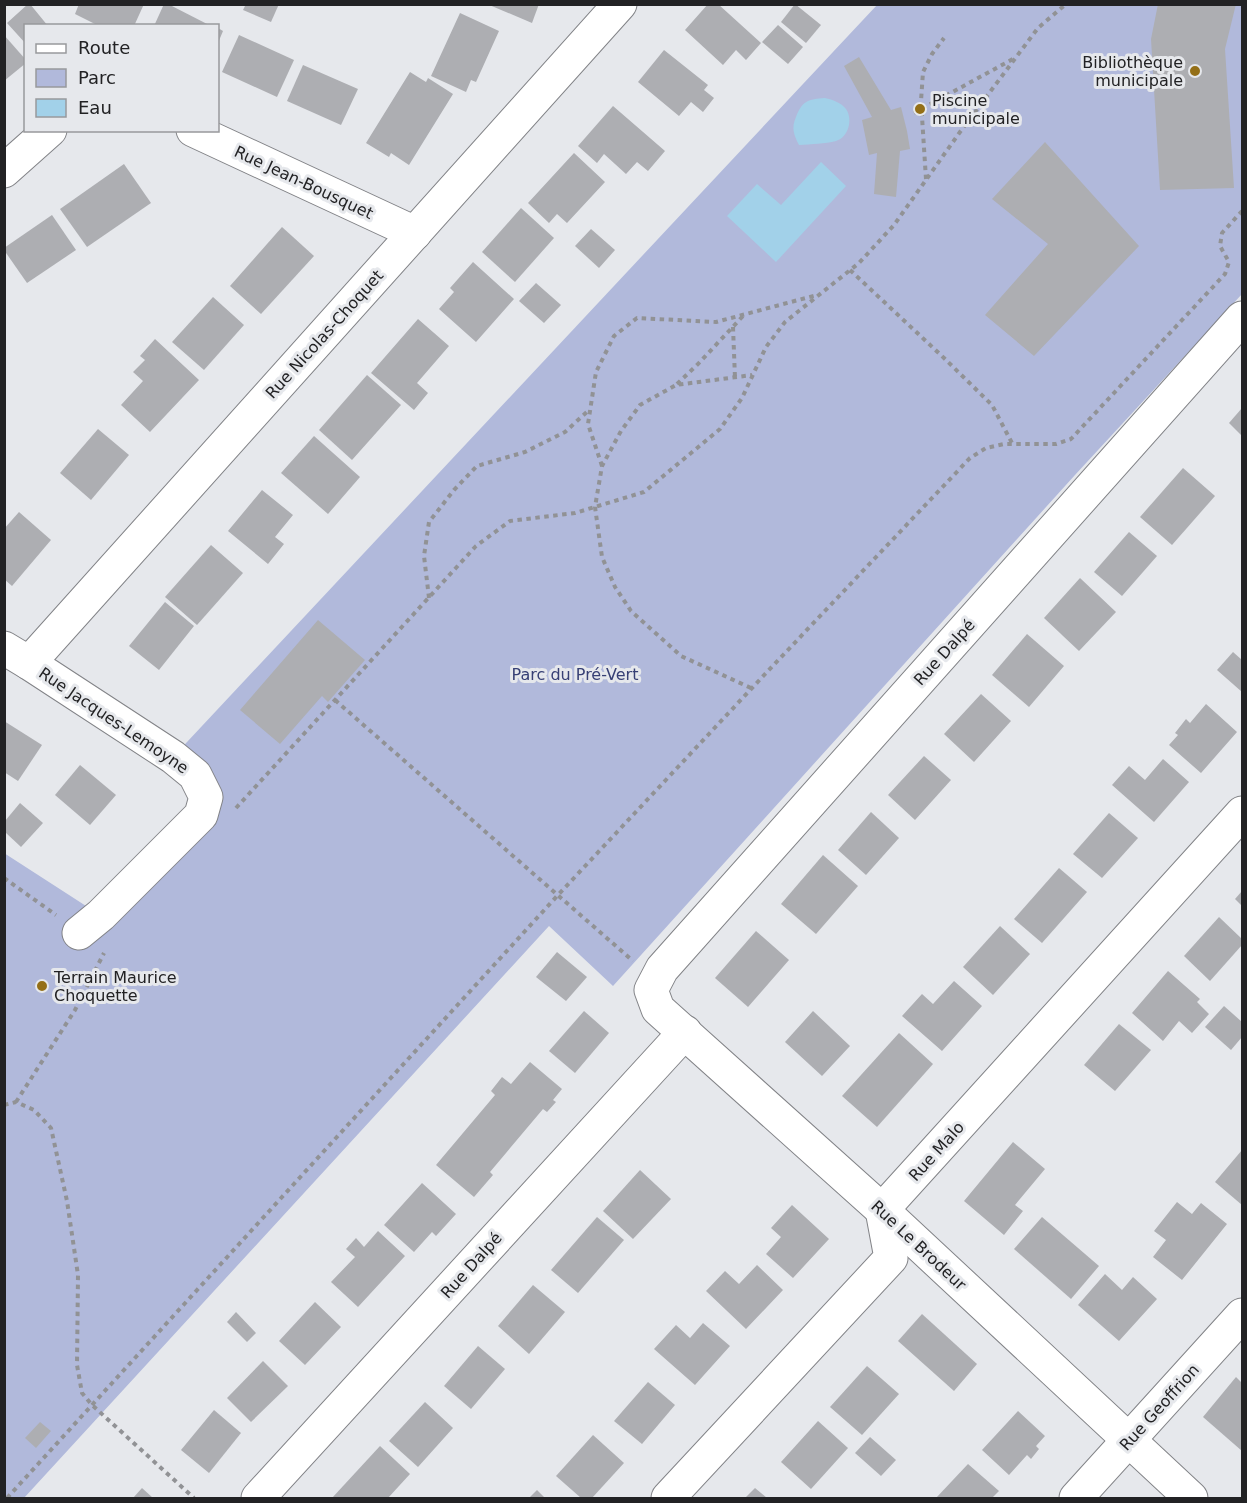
<svg xmlns="http://www.w3.org/2000/svg" width="1247" height="1503" font-family="'DejaVu Sans',sans-serif">
  <style>
    .green { fill: #b1b9db }
    .water { fill: #a2d1e9 }
    .building { fill: #adaeb2 }
    .lines { fill: none; stroke-linecap: round; stroke-linejoin: round }
    .street-casing { stroke: #828387; stroke-width: 35 }
    .path { stroke: #919295; stroke-width: 4; stroke-dasharray: 4.5 4.5; stroke-linecap: butt }
    .street { stroke: #fff; stroke-width: 33 }
    .poi-dot { fill: #946f17; stroke: #e6e8ec; stroke-width: 2 }
    .labels { text-anchor: middle; stroke-width: 6; stroke-linejoin: round; paint-order: stroke }
    .poi-label { font-size: 16px; fill: #222224; stroke: #e6e8ec; text-anchor: start }
    .street-label { font-size: 16px; fill: #222224; stroke: #e6e8ec }
    .park-label { font-size: 16px; fill: #374075; stroke: #e6e8ec }
  </style>
  <rect width="100%" height="100%" fill="#e6e8ec"/>
  <path class="green" d="M877,5H1242V294L1075,475L613,986L549,926L24,1498H4V853L100,915L201,815L173,757Z"/>
  <g class="water">
    <path d="M825,98C833,100 840,102 846,109C853,119 849,137 836,141C825,144 811,144 799,145C794,135 791,128 796,117C802,101 808,99 825,98Z"/>
    <path d="M821,162L846,186L776,262L727,216L757,184L781,205Z"/>
  </g>
  <g class="building">
    <path d="M28,4H30L48,26H26V44L7,23Z"/>
    <path d="M79,4H144L134,26H99L75,14Z"/>
    <path d="M164,4H168L211,26H154Z"/>
    <path d="M246,4H279L271,22L243,10Z"/>
    <path d="M487,4H539L532,23Z"/>
    <path d="M708,4H718L761,43L746,60L736,50L723,65L685,30Z"/>
    <path d="M795,4L821,25L806,43L781,22Z"/>
    <path d="M1158,4H1236L1225,49L1234,188L1160,190L1151,39Z"/>
    <path d="M460,13L499,31L476,82L471,80L466,92L431,76Z"/>
    <path d="M778,25L803,47L788,64L762,42Z"/>
    <path d="M218,28L223,31L218,43Z"/>
    <path d="M4,35L26,60V63L4,81Z"/>
    <path d="M239,35L294,60L277,97L222,72Z"/>
    <path d="M664,50L708,85L704,90L714,98L703,112L691,102L679,116L638,82Z"/>
    <path d="M859,57L891,110L901,107L907,131L910,149L900,151L896,197L874,194L877,153L869,155L862,120L872,117L844,66Z"/>
    <path d="M303,65L358,89L341,125L287,101Z"/>
    <path d="M410,72L426,82L428,78L453,94L409,165L391,153L389,157L366,143Z"/>
    <path d="M613,106L665,151L648,171L637,162L626,174L604,154L597,163L578,146Z"/>
    <path d="M1045,142L1139,246L1034,356L985,315L1048,244L992,199Z"/>
    <path d="M574,153L605,182L567,223L557,214L549,223L528,203Z"/>
    <path d="M124,164L151,203L87,247L60,209Z"/>
    <path d="M521,208L554,238L515,282L482,252Z"/>
    <path d="M52,215L76,250L27,283L4,250V248Z"/>
    <path d="M282,227L314,256L261,314L230,286Z"/>
    <path d="M591,229L615,250L599,268L575,246Z"/>
    <path d="M473,262L514,299L476,342L439,309L454,292L450,288Z"/>
    <path d="M536,283L561,305L544,323L519,301Z"/>
    <path d="M213,297L244,325L204,370L172,342Z"/>
    <path d="M418,319L449,346L417,383L428,393L414,410L371,373Z"/>
    <path d="M155,339L199,380L150,432L121,405L143,381L133,372L145,360L140,356Z"/>
    <path d="M367,375L401,405L352,460L319,430Z"/>
    <path d="M1242,408V436L1229,423Z"/>
    <path d="M98,429L129,455L91,500L60,473Z"/>
    <path d="M314,436L360,477L328,514L281,473Z"/>
    <path d="M1183,468L1215,496L1172,545L1140,517Z"/>
    <path d="M262,490L293,515L275,537L284,544L268,564L228,531Z"/>
    <path d="M19,512L51,540L12,586L4,579V529Z"/>
    <path d="M1129,532L1157,556L1122,596L1094,572Z"/>
    <path d="M211,545L243,573L197,625L165,597Z"/>
    <path d="M1080,578L1116,612L1079,651L1044,618Z"/>
    <path d="M165,602L194,626L159,670L129,646Z"/>
    <path d="M318,620L365,660L328,702L322,696L280,744L240,710Z"/>
    <path d="M1027,634L1064,666L1029,707L992,675Z"/>
    <path d="M1233,652L1242,660V692L1217,670Z"/>
    <path d="M981,694L1011,721L974,762L944,734Z"/>
    <path d="M1206,704L1237,732L1201,773L1169,745L1178,735L1175,733L1186,719L1190,723Z"/>
    <path d="M4,721L42,745L18,781L4,772Z"/>
    <path d="M924,756L951,780L915,820L888,795Z"/>
    <path d="M1163,759L1189,782L1154,822L1112,785L1129,766L1145,780Z"/>
    <path d="M80,765L116,795L90,825L55,795Z"/>
    <path d="M20,803L43,823L21,847L5,832V821Z"/>
    <path d="M871,812L899,838L866,875L838,850Z"/>
    <path d="M1109,813L1138,838L1102,878L1073,854Z"/>
    <path d="M823,855L858,886L816,934L781,904Z"/>
    <path d="M1059,868L1087,892L1042,943L1014,919Z"/>
    <path d="M1242,891V906L1235,899Z"/>
    <path d="M1219,917L1242,939V945L1210,981L1184,956Z"/>
    <path d="M1000,926L1030,954L993,995L963,967Z"/>
    <path d="M756,931L789,960L748,1007L715,978Z"/>
    <path d="M557,952L587,977L566,1001L536,977Z"/>
    <path d="M1168,971L1200,999L1197,1002L1209,1014L1192,1033L1179,1021L1163,1041L1132,1013Z"/>
    <path d="M954,981L982,1006L942,1051L902,1016L922,994L933,1004Z"/>
    <path d="M1224,1006L1242,1022V1037L1231,1050L1205,1027Z"/>
    <path d="M584,1011L609,1033L575,1073L549,1051Z"/>
    <path d="M813,1011L850,1046L822,1076L785,1042Z"/>
    <path d="M1119,1024L1151,1050L1115,1091L1084,1065Z"/>
    <path d="M899,1033L933,1064L877,1127L842,1096Z"/>
    <path d="M530,1062L562,1089L553,1100L556,1102L547,1112L543,1109L490,1172L493,1175L474,1197L436,1165L495,1095L491,1091L502,1077L511,1084Z"/>
    <path d="M1013,1142L1045,1169L1015,1205L1023,1211L1004,1235L964,1201Z"/>
    <path d="M1242,1150V1205L1215,1182Z"/>
    <path d="M640,1170L671,1199L633,1239L603,1211Z"/>
    <path d="M422,1183L456,1214L436,1236L432,1232L414,1252L384,1225Z"/>
    <path d="M1177,1202L1192,1214L1201,1203L1227,1224L1182,1280L1153,1257L1166,1240L1154,1231Z"/>
    <path d="M792,1205L829,1239L793,1278L766,1254L781,1237L771,1228Z"/>
    <path d="M597,1217L624,1240L578,1293L551,1270Z"/>
    <path d="M1042,1217L1099,1266L1071,1299L1014,1249Z"/>
    <path d="M378,1231L405,1256L358,1307L331,1282L355,1257L346,1249L356,1238L364,1247Z"/>
    <path d="M757,1265L783,1290L746,1329L706,1291L725,1271L739,1284Z"/>
    <path d="M1105,1274L1122,1290L1133,1277L1157,1299L1119,1341L1078,1305Z"/>
    <path d="M533,1285L565,1312L529,1354L498,1326Z"/>
    <path d="M315,1302L341,1327L305,1365L279,1341Z"/>
    <path d="M236,1312L256,1333L247,1342L227,1322Z"/>
    <path d="M922,1314L977,1364L954,1391L898,1341Z"/>
    <path d="M703,1323L730,1346L695,1385L654,1349L676,1325L690,1338Z"/>
    <path d="M478,1346L505,1369L471,1409L444,1386Z"/>
    <path d="M263,1361L288,1386L251,1422L227,1398Z"/>
    <path d="M867,1366L899,1394L862,1435L830,1407Z"/>
    <path d="M1236,1377L1242,1383V1451L1203,1417Z"/>
    <path d="M648,1382L675,1405L642,1444L614,1421Z"/>
    <path d="M425,1402L453,1428L418,1467L389,1441Z"/>
    <path d="M214,1410L241,1433L209,1473L181,1450Z"/>
    <path d="M1018,1411L1045,1436L1036,1446L1039,1449L1031,1459L1027,1455L1009,1475L982,1450Z"/>
    <path d="M818,1421L848,1448L811,1489L781,1462Z"/>
    <path d="M40,1422L51,1431L36,1448L25,1438Z"/>
    <path d="M593,1435L624,1463L592,1498H581L556,1476Z"/>
    <path d="M870,1437L896,1460L881,1476L855,1453Z"/>
    <path d="M380,1446L410,1474L388,1498H332Z"/>
    <path d="M968,1464L999,1491L992,1498H936Z"/>
    <path d="M142,1488L153,1498H133Z"/>
    <path d="M755,1488L767,1498H745Z"/>
    <path d="M537,1490L545,1498H529Z"/>
  </g>
  <g class="lines">
    <g class="street-casing">
      <g id="street">
        <path d="M193,130L415,233"/>
        <path d="M4,171L50,130"/>
        <path d="M4,648L29,663L173,757L195,775L206,797L201,815L101,915L79,933"/>
        <path d="M29,663L620,4"/>
        <path d="M258,1498L685,1032"/>
        <path d="M668,1498L891,1258L882,1210L1242,813"/>
        <path d="M1076,1498L1242,1315"/>
        <path d="M1191,1498L882,1210L658,1009L651,990L662,969L1242,318"/>
      </g>
    </g>
    <g class="path">
      <path d="M914,113L1013,59"/>
      <path d="M926,179L921,101L923,72L932,54L944,38"/>
      <path d="M850,270L944,358L992,405L1012,443"/>
      <path d="M733,327L735,378"/>
      <path d="M677,384L698,364L743,316"/>
      <path d="M602,466L588,424L596,372L614,336L637,318L716,322L817,295"/>
      <path d="M429,598L424,556L429,522L454,490L477,466L525,452L565,432L589,410"/>
      <path d="M751,688L681,656L631,611L615,587L602,557L595,507L602,466L621,431L640,405L676,385L752,375"/>
      <path d="M335,700L633,961"/>
      <path d="M236,808L476,546L510,521L575,513L644,492L720,429L742,398L766,347L785,322L859,263L894,225L960,132L1038,28L1066,4"/>
      <path d="M4,878L56,915"/>
      <path d="M16,1102L75,1010L104,953"/>
      <path d="M4,1105L16,1102L34,1110L51,1128L67,1201L78,1275L77,1365L82,1393L92,1405L194,1498"/>
      <path d="M7,1498L558,895L767,672L970,458L986,448L1004,444H1056L1071,439L1225,274L1229,262L1220,246L1222,233L1242,211"/>
    </g>
    <use href="#street" class="street"/>
  </g>
  <g class="poi-dot">
    <circle cx="1195" cy="71" r="6"/>
    <circle cx="920" cy="109" r="6"/>
    <circle cx="42" cy="986" r="6"/>
  </g>
  <g class="labels">
    <g class="poi-label">
      <text x="1183" y="68" text-anchor="end">Bibliothèque<tspan x="1183" dy="18">municipale</tspan></text>
      <text x="932" y="106">Piscine<tspan x="932" dy="18">municipale</tspan></text>
      <text x="54" y="983">Terrain Maurice<tspan x="54" dy="18">Choquette</tspan></text>
    </g>
    <g class="street-label">
      <text transform="translate(304 182) rotate(25)" y="6">Rue Jean-Bousquet</text>
      <text transform="translate(324 334) rotate(-48)" y="6">Rue Nicolas-Choquet</text>
      <text transform="translate(944 652) rotate(-48)" y="6">Rue Dalpé</text>
      <text transform="translate(114 720) rotate(34)" y="6">Rue Jacques-Lemoyne</text>
      <text transform="translate(936 1151) rotate(-48)" y="6">Rue Malo</text>
      <text transform="translate(919 1245) rotate(43)" y="6">Rue Le Brodeur</text>
      <text transform="translate(471 1265) rotate(-48)" y="6">Rue Dalpé</text>
      <text transform="translate(1159 1407) rotate(-48)" y="6">Rue Geoffrion</text>
    </g>
    <g class="park-label">
      <text x="575" y="680">Parc du Pré-Vert</text>
    </g>
  </g>
  <rect width="1247" height="1503" fill="none" stroke="#222224" stroke-width="12"/>
  <rect x="24" y="24" width="195" height="108" fill="#e6e8ec" stroke="#98999c" stroke-width="1.5"/>
  <rect x="36" y="44" width="30" height="9" fill="#ffffff" stroke="#98999c" stroke-width="1.5"/>
  <text x="78" y="54" font-size="18" fill="#222224">Route</text>
  <rect x="36" y="69" width="30" height="18" fill="#b1b9db" stroke="#98999c" stroke-width="1.5"/>
  <text x="78" y="84" font-size="18" fill="#222224">Parc</text>
  <rect x="36" y="99" width="30" height="18" fill="#a2d1e9" stroke="#98999c" stroke-width="1.5"/>
  <text x="78" y="114" font-size="18" fill="#222224">Eau</text>
</svg>
